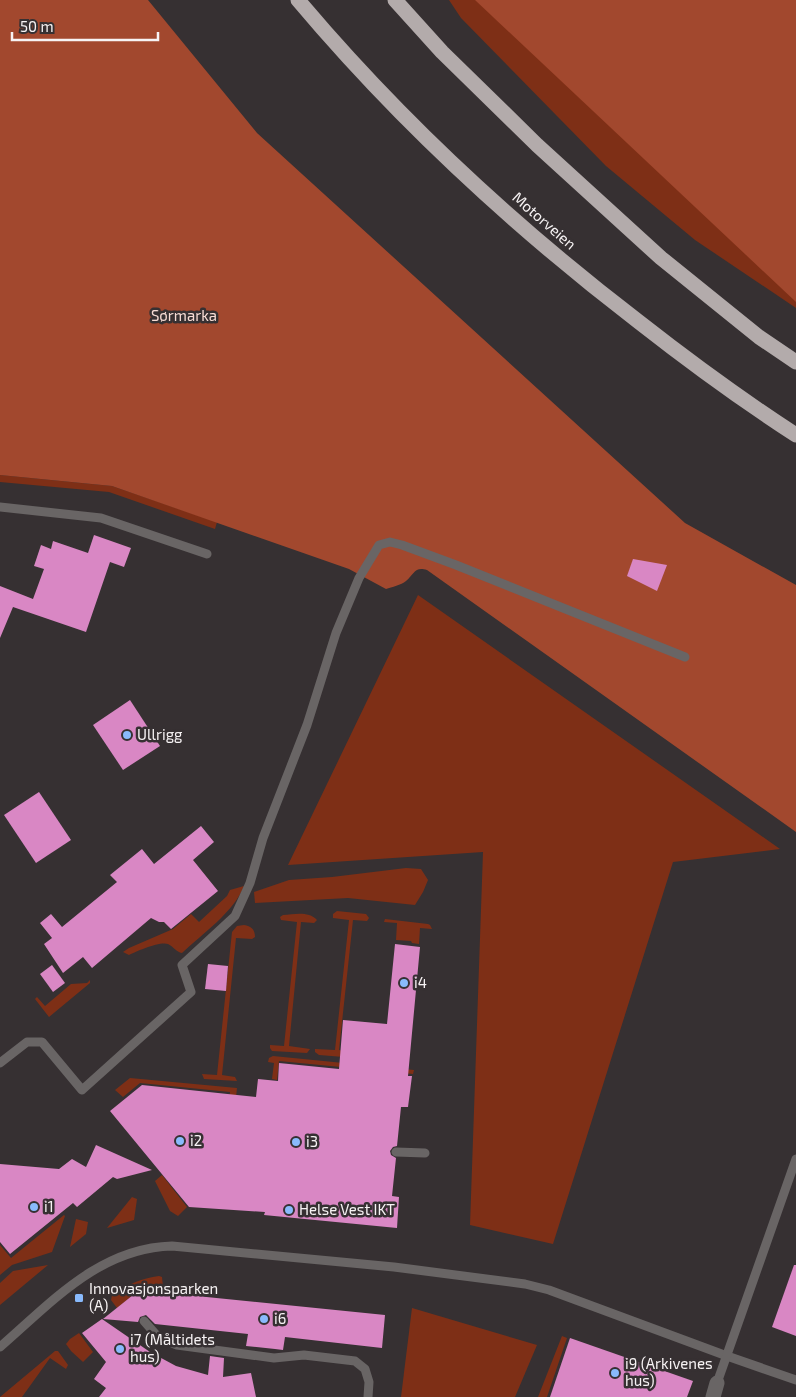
<svg xmlns="http://www.w3.org/2000/svg" width="796" height="1397" font-family="'Exo 2',sans-serif">
  <style>
    .green { fill: #7e2f16 }
    .forest { fill: #a2482e }
    .building { fill: #d987c4 }
    .lines { fill: none; stroke-linecap: round; stroke-linejoin: round }
    .lane { stroke: #696565; stroke-width: 9 }
    .street { stroke: #696565; stroke-width: 15 }
    .highway { stroke: #b3abab; stroke-width: 15 }
    .poi-dot { fill: #89bafc; stroke: #363032; stroke-width: 2 }
    .labels { text-anchor: middle; stroke-width: 5; stroke-linejoin: round; paint-order: stroke }
    .street-label { font-size: 15px; fill: #f7f3f4; stroke: #363032 }
    .park-label { font-size: 15px; fill: #f7dcd5; stroke: #363032 }
    .poi-label { font-size: 15px; fill: #f7f3f4; stroke: #363032; text-anchor: start }
  </style>
  <rect width="100%" height="100%" fill="#363032"/>
  <g class="green">
    <path d="M449,0H796V308L695,240L606,166L461,18Z"/>
    <path d="M0,475L112,486L217,522L215,529L109,492L0,482Z"/>
    <path d="M418,595L780,849L673,862L553,1244L470,1225L483,852L288,865Z"/>
    <path d="M406,868L421,869L428,880L423,892L415,905L348,898L255,903L254,892L289,880L332,877Z"/>
    <path d="M244,886C234,912 202,934 182,953C176,952 174,947 168,944C160,941 137,951 129,955L123,952L129,948L173,929L191,914L199,922L227,896L230,890Z"/>
    <path d="M337,911L366,914L369,918L367,921L353,920L339,1050L359,1053L356,1058L319,1055L315,1052V1049L335,1050L349,920L333,918V914Z"/>
    <path d="M283,915C295,914 309,911 317,920L314,923L301,922L289,1046L310,1049L307,1053L272,1051L270,1048V1045L284,1046L297,922L281,920L280,917Z"/>
    <path d="M385,919L428,924L430,925L432,929L420,928L419,944L412,943L411,941L396,940L397,923L384,922Z"/>
    <path d="M244,925C251,926 255,929 255,937L252,939L236,938L222,1075L235,1077L237,1081L204,1079L202,1074L217,1075L232,932L237,926Z"/>
    <path d="M90,980V983L49,1017L35,999L37,997L45,1006L71,984L87,983Z"/>
    <path d="M273,1056L414,1070L413,1074L279,1061L277,1080L272,1079L274,1063L268,1062L269,1058Z"/>
    <path d="M130,1078L237,1088L232,1136L226,1135L230,1092L140,1083L123,1097L115,1090Z"/>
    <path d="M162,1175L187,1207L178,1216L170,1211L155,1181Z"/>
    <path d="M132,1197L137,1199L134,1220L107,1228Z"/>
    <path d="M64,1215L65,1216L52,1252L12,1265L0,1275V1245L11,1258Z"/>
    <path d="M76,1219L88,1222L86,1234L70,1247Z"/>
    <path d="M48,1265L0,1305V1283L13,1271Z"/>
    <path d="M159,1276L162,1277L163,1287L158,1288L156,1292L138,1291L117,1308L111,1300L112,1295C126,1285 142,1278 159,1276Z"/>
    <path d="M412,1308L537,1345L515,1397H401Z"/>
    <path d="M79,1333L93,1352L83,1362L71,1351L66,1344L70,1339Z"/>
    <path d="M562,1336L567,1338L547,1397H538Z"/>
    <path d="M55,1351H58L68,1365L66,1369L50,1358L22,1397H0Z"/>
  </g>
  <g class="forest">
    <path d="M0,0H148L257,133L685,523L796,585V832L427,570C415,566 414,574 406,581C401,585 392,587 386,589L349,569L112,486L0,475Z"/>
    <path d="M475,0H796V302Z"/>
  </g>
  <g class="building">
    <path d="M94,535L131,548L124,567L110,562L86,632L13,607L0,638V586L33,599L44,569L34,566L41,545L51,549L53,541L88,553Z"/>
    <path d="M633,559L667,565L657,591L627,576Z"/>
    <path d="M130,700L160,746L123,770L93,725Z"/>
    <path d="M39,792L71,840L36,863L4,815Z"/>
    <path d="M201,826L214,842L193,860L218,891L171,929L164,922H159L151,918L92,968L83,957L63,973L44,944L52,938L40,923L51,914L62,927L117,882L110,875L142,849L154,864Z"/>
    <path d="M395,944L420,947L408,1076H412L408,1107H401L397,1146L393,1147L390,1151L391,1155L396,1158L392,1196L399,1197L397,1228L264,1215L265,1212L189,1207L110,1111L142,1085L256,1097L258,1079L278,1081L279,1063L339,1069L343,1020L387,1024Z"/>
    <path d="M208,964L228,966L226,991L205,989Z"/>
    <path d="M52,965L65,983L53,992L40,974Z"/>
    <path d="M96,1145L152,1170L117,1179L113,1177L77,1207L73,1203L10,1254L0,1242V1164L59,1169L72,1159L86,1167Z"/>
    <path d="M794,1265H796V1336L772,1327Z"/>
    <path d="M138,1291L167,1293L385,1315L382,1348L285,1337L283,1350L275,1349L246,1346L248,1334L155,1324L146,1315L140,1317L138,1322L103,1319Z"/>
    <path d="M102,1319L150,1352L176,1366L208,1375L210,1356L224,1358L223,1377L251,1373L256,1397H99L106,1388L94,1379L106,1362L82,1333Z"/>
    <path d="M570,1338L693,1381L687,1397H550Z"/>
  </g>
  <g class="lines">
    <g class="lane">
      <path d="M0,507L101,518L207,554"/>
      <path d="M0,1063L27,1042H42L82,1090L191,992L182,965L235,916L250,883L263,838L307,725L336,633L359,578L379,545L390,542L402,545L456,565L685,657"/>
      <path d="M396,1152L425,1153"/>
      <path d="M144,1321L159,1338L177,1345L274,1358L304,1355L355,1361L365,1369L369,1382L368,1397"/>
      <path d="M0,1347C51,1303 99,1248 172,1246L394,1267L525,1284L549,1290L727,1356L796,1380"/>
      <path d="M717,1383L796,1159"/>
    </g>
    <path class="street" d="M713,1397L717,1383"/>
    <g class="highway">
      <path d="M298,0C399,120 515,227 639,322C690,362 742,400 796,435"/>
      <path d="M395,0L442,52L537,145L661,258L759,337L796,362"/>
    </g>
  </g>
  <g class="poi-dot">
    <circle cx="127" cy="735" r="5"/>
    <circle cx="404" cy="983" r="5"/>
    <circle cx="180" cy="1141" r="5"/>
    <circle cx="296" cy="1142" r="5"/>
    <circle cx="34" cy="1207" r="5"/>
    <circle cx="289" cy="1210" r="5"/>
    <rect x="74" y="1293" width="10" height="10" rx="2.5"/>
    <circle cx="264" cy="1319" r="5"/>
    <circle cx="120" cy="1349" r="5"/>
    <circle cx="615" cy="1373" r="5"/>
  </g>
  <g class="labels">
    <g class="street-label">
      <text transform="translate(544 221) rotate(41)" y="5">Motorveien</text>
    </g>
    <g class="park-label">
      <text x="184" y="321">Sørmarka</text>
    </g>
    <g class="poi-label">
      <text x="137" y="740">Ullrigg</text>
      <text x="414" y="988">i4</text>
      <text x="190" y="1146">i2</text>
      <text x="306" y="1147">i3</text>
      <text x="44" y="1212">i1</text>
      <text x="299" y="1215">Helse Vest IKT</text>
      <text x="89" y="1294">Innovasjonsparken<tspan x="89" dy="17">(A)</tspan></text>
      <text x="274" y="1324">i6</text>
      <text x="130" y="1345">i7 (Måltidets<tspan x="130" dy="17">hus)</tspan></text>
      <text x="625" y="1369">i9 (Arkivenes<tspan x="625" dy="17">hus)</tspan></text>
    </g>
  </g>
  <path d="M12 32v8h146v-8" fill="none" stroke="#f7f3f4" stroke-width="2.5"/>
  <text x="20" y="32" font-size="15" fill="#f7f3f4" stroke="#363032" stroke-width="4" paint-order="stroke">50 m</text>
</svg>
